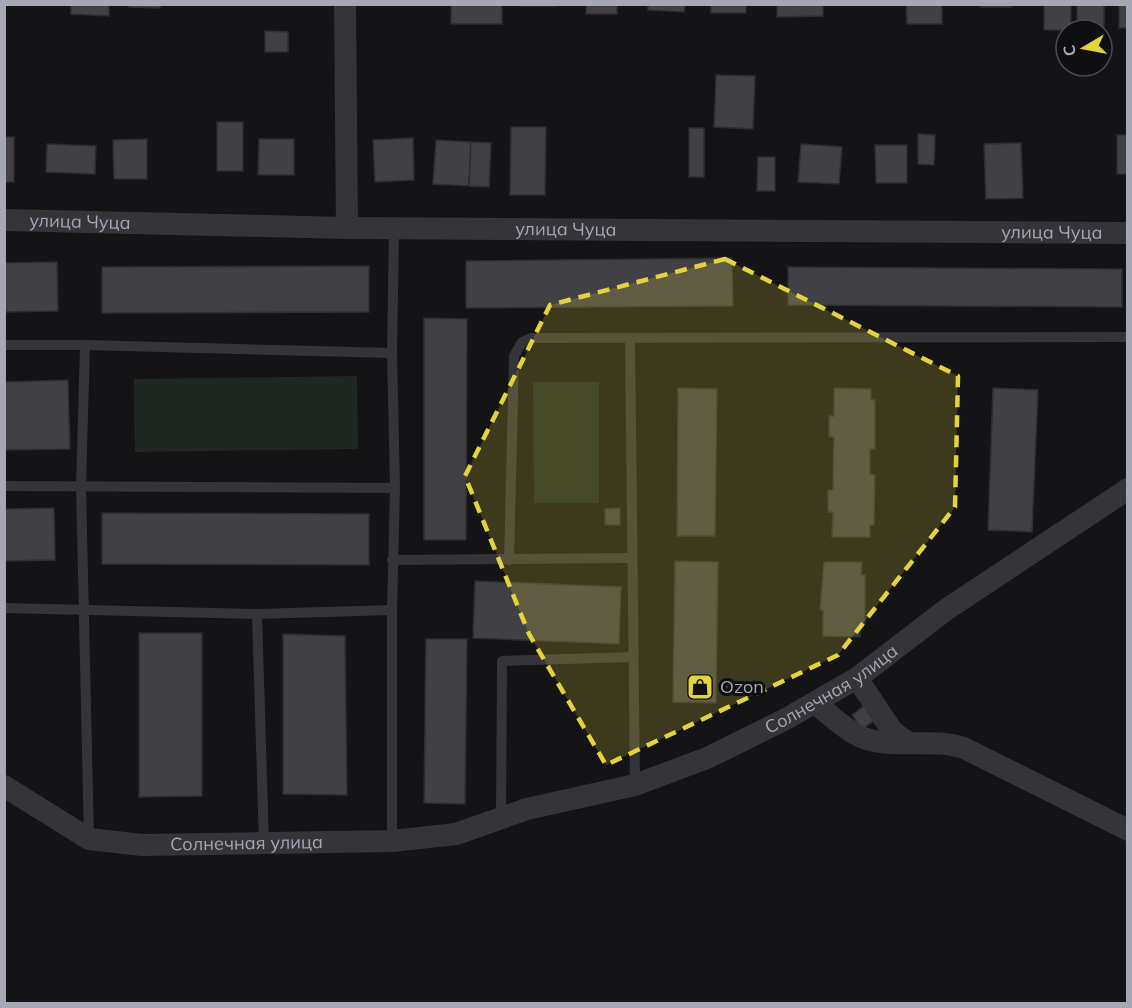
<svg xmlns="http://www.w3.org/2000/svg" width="1132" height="1008" font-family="Mulish,sans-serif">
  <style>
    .green { fill: #202722 }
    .building { fill: #404045; stroke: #2e2d30; stroke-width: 1.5 }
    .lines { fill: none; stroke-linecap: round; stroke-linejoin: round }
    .lane { stroke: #353439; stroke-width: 10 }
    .street { stroke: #353439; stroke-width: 22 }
    .marked { fill: #e3d33d; fill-opacity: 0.2; stroke: #e3d33d; stroke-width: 4.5; stroke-dasharray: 12 8; stroke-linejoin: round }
    .labels { text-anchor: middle; stroke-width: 6; stroke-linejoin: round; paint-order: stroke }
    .street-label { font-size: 18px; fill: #a6a7b4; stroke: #0f0e10 }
    .poi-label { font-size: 18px; fill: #a6a7b4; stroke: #0f0e10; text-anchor: start }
  </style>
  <rect width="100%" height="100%" fill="#141315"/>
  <g class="green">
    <path d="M357,376L358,449L135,452L134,379Z"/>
    <path d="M533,382H599V503H534Z"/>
  </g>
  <g class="building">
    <path d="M71,4H109V16L71,14Z"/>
    <path d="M129,4H160V8L129,7Z"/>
    <rect x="451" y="4" width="51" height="20"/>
    <rect x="520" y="4" width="36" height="2"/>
    <rect x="586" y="4" width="31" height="10"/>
    <path d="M648,4H685L684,12L648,10Z"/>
    <rect x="711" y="4" width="35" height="9"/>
    <path d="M777,4H823V16L777,17Z"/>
    <path d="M906,4H942V24H907Z"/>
    <rect x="981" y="4" width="30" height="3"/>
    <rect x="1044" y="4" width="27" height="26"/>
    <rect x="1077" y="4" width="27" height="24"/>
    <rect x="1119" y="4" width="9" height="24"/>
    <path d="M265,31L288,32V52H265Z"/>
    <path d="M716,75L755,76L753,129L714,127Z"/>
    <rect x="217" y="122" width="26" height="49"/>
    <path d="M511,127H546L545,195H510Z"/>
    <rect x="689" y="128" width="15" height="49"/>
    <path d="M918,134L935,135L934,165L918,164Z"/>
    <rect x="1117" y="135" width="11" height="39"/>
    <rect x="4" y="137" width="10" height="45"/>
    <path d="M413,138L414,180L375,182L373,140Z"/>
    <path d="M147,139V179H114L113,140Z"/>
    <path d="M259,139H294V175H258Z"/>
    <path d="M436,140L471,142L469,186L433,184Z"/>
    <path d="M471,142L491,143L489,187L469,186Z"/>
    <path d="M1021,143L1023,198L986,199L984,144Z"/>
    <path d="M47,144L96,146L95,174L46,172Z"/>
    <path d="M801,144L842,147L839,184L798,182Z"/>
    <path d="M875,145H907V183H876Z"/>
    <path d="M758,157H775V191H757Z"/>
    <path d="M732,258L733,306L466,308V261Z"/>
    <path d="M57,262L58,311L4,312V263Z"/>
    <path d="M369,266V312L102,313V267Z"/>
    <path d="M788,267L1122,269V307L788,305Z"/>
    <path d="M424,318L467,319L466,540H424Z"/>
    <path d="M68,380L70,449L4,450V382Z"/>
    <path d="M678,388L717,389L715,536H677Z"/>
    <path d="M834,388L871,389V400H875V449H870V474L875,475L874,525H870V537H832L833,512H828V490H833L834,437H829V416H834Z"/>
    <path d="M993,388L1038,390L1032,532L988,530Z"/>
    <path d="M54,508L55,560L4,561V509Z"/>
    <path d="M620,508V525H605V509Z"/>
    <path d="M102,513L369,514V565L102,564Z"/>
    <path d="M675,561L718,562L716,703L673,702Z"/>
    <path d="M824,562H862L861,575H865V624H861L860,637L823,636V610H820Z"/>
    <path d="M475,581L621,587L619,644L473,638Z"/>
    <path d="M139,633H202V796L139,797Z"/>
    <path d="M283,634L345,636L347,795L283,794Z"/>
    <path d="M426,639H467L465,804L424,803Z"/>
    <path d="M865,705L875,720L862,729L852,715Z"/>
  </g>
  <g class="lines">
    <g class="lane">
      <path d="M630,338L635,785"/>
      <path d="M4,345H85L81,486L89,839"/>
      <path d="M85,345L392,353L395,488"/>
      <path d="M392,353L394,228"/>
      <path d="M4,486L395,488L392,610L257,614L4,608"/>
      <path d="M392,560L632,558"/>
      <path d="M509,560L514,356L522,342L531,338L1128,337"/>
      <path d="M257,614L264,844"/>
      <path d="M501,816L502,661L633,657"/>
      <path d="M392,841V610"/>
    </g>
    <g class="street">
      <path d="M345,4L347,228"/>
      <path id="s1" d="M4,220L347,228L1128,233"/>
      <path d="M857,678L893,732L909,743"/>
      <path d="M815,703C829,714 845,730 861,737C893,750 931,737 964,748L1128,830"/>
      <path id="s2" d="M4,786L89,839L142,845L392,841L456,834L527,809L635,785L707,758L784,720L857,678L947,609L1128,489"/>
    </g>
  </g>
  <path class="marked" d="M725,259L958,376L955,507L838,655L606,765L529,634L465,476L550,305Z"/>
  <defs>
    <g id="shop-square" transform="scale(1.35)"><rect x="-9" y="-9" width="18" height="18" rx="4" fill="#e3d33d" stroke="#0f0e10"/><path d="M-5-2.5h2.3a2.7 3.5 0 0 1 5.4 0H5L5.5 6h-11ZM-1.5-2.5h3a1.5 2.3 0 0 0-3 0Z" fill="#111"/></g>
  </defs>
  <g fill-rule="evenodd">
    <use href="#shop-square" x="700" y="687"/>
  </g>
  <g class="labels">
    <g class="street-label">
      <text dy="6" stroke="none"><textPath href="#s1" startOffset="76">улица Чуца</textPath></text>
      <text dy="6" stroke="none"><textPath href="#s1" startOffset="562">улица Чуца</textPath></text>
      <text dy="6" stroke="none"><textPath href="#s1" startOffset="1048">улица Чуца</textPath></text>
      <text dy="6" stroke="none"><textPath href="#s2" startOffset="873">Солнечная улица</textPath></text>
      <text dy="6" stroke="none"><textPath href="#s2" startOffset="258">Солнечная улица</textPath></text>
    </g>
    <g class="poi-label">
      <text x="720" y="693">Ozon</text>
    </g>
  </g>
  <rect width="1132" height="1008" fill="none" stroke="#a6a7b4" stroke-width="12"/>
  <g transform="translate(1084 48) rotate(260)"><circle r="28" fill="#0f0e10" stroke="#4b4b52" stroke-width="1.5"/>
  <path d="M0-4.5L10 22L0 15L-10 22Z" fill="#e3d33d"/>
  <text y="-9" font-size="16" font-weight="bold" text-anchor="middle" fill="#a6a7b4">С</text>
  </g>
</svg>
